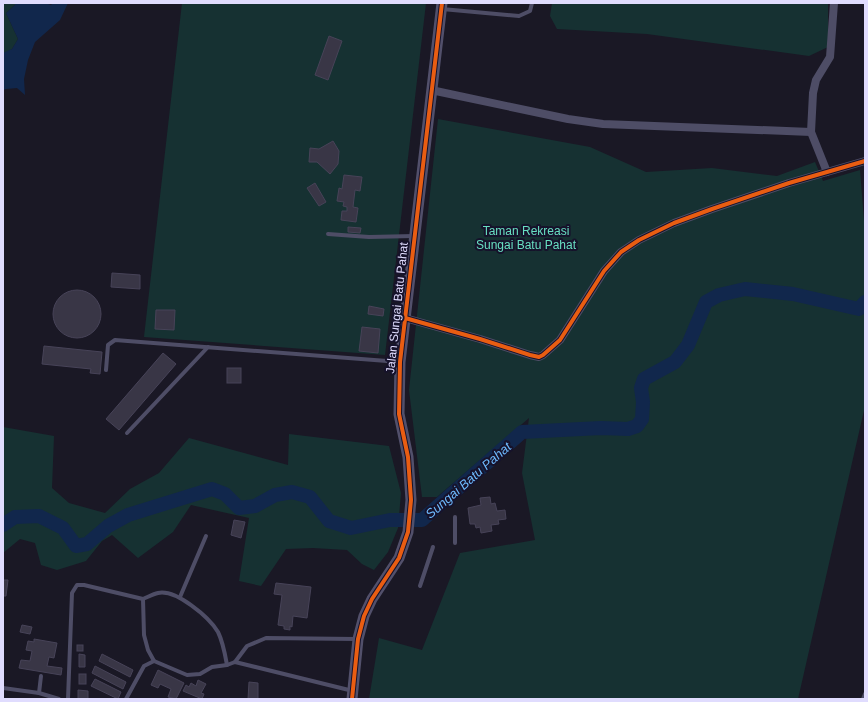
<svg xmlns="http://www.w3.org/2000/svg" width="868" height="702" font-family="Helvetica,sans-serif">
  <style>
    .green { fill: #163132 }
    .water { fill: #11274c }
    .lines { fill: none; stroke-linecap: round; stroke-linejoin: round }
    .river { stroke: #11274c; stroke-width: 14 }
    .building { fill: #393646; stroke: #474358 }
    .lane { stroke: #4e4d66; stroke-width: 4 }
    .street { stroke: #4e4d66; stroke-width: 8 }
    .secondary { stroke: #52506b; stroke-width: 11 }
    .cycleway-casing { stroke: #16122b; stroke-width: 6 }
    .cycleway { stroke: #e95d12; stroke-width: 4 }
    .labels { text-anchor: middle; stroke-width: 4; stroke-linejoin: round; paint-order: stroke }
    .park-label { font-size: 12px; fill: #68dfc2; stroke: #16122b }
    .street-label { font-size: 12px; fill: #e0dcfe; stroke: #16122b }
    .water-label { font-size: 13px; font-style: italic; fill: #6db8fc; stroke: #16122b }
  </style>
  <rect width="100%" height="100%" fill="#1a1825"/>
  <g class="green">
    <path d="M3,3H15V5L6,13L18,39L12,49L4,54L3,53Z"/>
    <path d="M182,3H426L385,355L144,337Z"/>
    <path d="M552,3H828V47L809,56L647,34L557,29L550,16Z"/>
    <path d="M438,119L590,147L646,172L712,168L777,176L815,162L823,181L860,170L865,233V406L798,699H369L379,638L422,650L460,553L535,540L522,473L529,418L437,497H422L409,390Z"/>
    <path d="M3,427L54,436L52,488L69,503L105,513L130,489L159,473L189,438L288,465L289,434L389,446L401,493L398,528L388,552L374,570L362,564L347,550L313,548L286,549L261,586L239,581L249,518L191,505L173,532L138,558L112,535L102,541L86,561L57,570L41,565L35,543L20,539L3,553Z"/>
  </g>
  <path class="water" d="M15,3H45L51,5L53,3H68L60,20L35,42L28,60L24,79L25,95L17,88L6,89L3,90V53L12,49L18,39L6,13L15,5Z"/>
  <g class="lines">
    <path class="river" d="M3,525L15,517L39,516L63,528L76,546L87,544L108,526L128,515L212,489L225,494L239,508L255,506L275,495L292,492L310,497L329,521L351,528L390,520H422L522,432L601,428L628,429L637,426L642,419L643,402L641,388L644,379L675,362L688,345L706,302L719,295L745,289L793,294L859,309L865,302"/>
  </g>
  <g class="building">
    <path d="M329,36L342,41L328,80L315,75Z"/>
    <path d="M333,141L339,151L338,164L330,174L317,162H309L310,148L319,149Z"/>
    <path d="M344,175L362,177L360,191L355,190L353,207L358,208L356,222L341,220L342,211H347V207L343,206L344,202L337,201L339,188L342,189Z"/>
    <path d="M315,183L326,202L319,206L307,188Z"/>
    <path d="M348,227L361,228L360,233L348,232Z"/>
    <path d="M112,273L140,275V289L111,287Z"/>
    <circle cx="77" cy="314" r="24"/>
    <path d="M369,306L384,309L383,316L368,314Z"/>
    <path d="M156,310H175L174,330L155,329Z"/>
    <path d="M362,327L380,329L378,353L359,351Z"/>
    <path d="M44,346L102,352L100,374L90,373L91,369L42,364Z"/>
    <path d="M163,353L176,364L119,430L106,419Z"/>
    <rect x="227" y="368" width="14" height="15"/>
    <path d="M490,497L491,504L495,503L497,511L505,510L506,519L498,520L499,524L491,525L492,531L481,533L480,527L476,528L475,524H470L468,508L481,505L480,498Z"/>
    <path d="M234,520L245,522L241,538L231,535Z"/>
    <path d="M3,580H8L6,596H3Z"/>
    <path d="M276,583L311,587L307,618L293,616L292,627L290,626V630L284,629V626L278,625L282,595L274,594Z"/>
    <path d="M22,625L32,627L30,634L20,632Z"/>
    <path d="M34,639L57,643L54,658L49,657L47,666L62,668L61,675L19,668L21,660L30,661L32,651L26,650L28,641L34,642Z"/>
    <rect x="77" y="645" width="6" height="6"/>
    <path d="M79,654L85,655V667H79Z"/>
    <path d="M102,654L133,670L130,677L99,661Z"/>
    <path d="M95,666L126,682L123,689L92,673Z"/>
    <path d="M158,670L184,683L176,699L168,697L171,689L160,684L158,688L151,685Z"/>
    <rect x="79" y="674" width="7" height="10"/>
    <path d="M95,679L121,692L118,699L91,686Z"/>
    <path d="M198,680L206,684L201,693L204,694L202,699L183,691L186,685L189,687L191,683L196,686Z"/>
    <path d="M249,682L258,683V699H248Z"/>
    <path d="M78,690L88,691V699H78Z"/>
  </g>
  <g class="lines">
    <g class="lane">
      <path d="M442,9L519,16L530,11L532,3"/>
      <path d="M328,234L369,237L414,236"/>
      <path d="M106,370L108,345L115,340L400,362"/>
      <path d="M127,433L208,347"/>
      <path d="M455,517V543"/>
      <path d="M420,586L433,547"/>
      <path d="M180,597L206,536"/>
      <path d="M143,599C148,597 153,594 158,593C176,589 209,617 218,632C223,642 225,654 227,665"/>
      <path d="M235,662L247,646L266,638L356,639"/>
      <path d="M3,688L39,693L59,699"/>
      <path d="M39,693L41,676"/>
      <path d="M68,699L72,593L77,585H84L143,599L144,635L148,650L154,661L187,675L200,674L212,667L227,665L235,662L353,691"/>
      <path d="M126,699L144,666L154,661"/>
      <path d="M863,699L865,694"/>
    </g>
    <g class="street">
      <path d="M431,90L568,119L603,124L811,132"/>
      <path d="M827,172L811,132L813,93L816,80L830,57L834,3"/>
      <path d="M405,318L480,339L530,355L539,357L543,355L560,340L604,271L621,252L639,240L674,223L712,209L789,183L865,161"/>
    </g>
    <path class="secondary" d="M352,699L358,639L364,616L372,599L399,558L408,532L411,500L408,457L399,414L400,362L442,3"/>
    <g class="cycleway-casing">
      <g id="cycleway">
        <path d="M405,318L480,339L530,355L539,357L543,355L560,340L604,271L621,252L639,240L674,223L712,209L789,183L865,161"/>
        <path d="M352,699L358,639L364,616L372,599L399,558L408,532L411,500L408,457L399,414L400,362L442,3"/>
      </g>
    </g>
    <use href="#cycleway" class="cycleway"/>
  </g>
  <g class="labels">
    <g class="park-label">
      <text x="526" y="235">Taman Rekreasi<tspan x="526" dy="14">Sungai Batu Pahat</tspan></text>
    </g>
    <g class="street-label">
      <text transform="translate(397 308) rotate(-84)" y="4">Jalan Sungai Batu Pahat</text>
    </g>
    <g class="water-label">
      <text transform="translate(468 480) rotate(-41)" y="5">Sungai Batu Pahat</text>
    </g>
  </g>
  <rect width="868" height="702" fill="none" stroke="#e0dcfe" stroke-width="8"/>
</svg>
